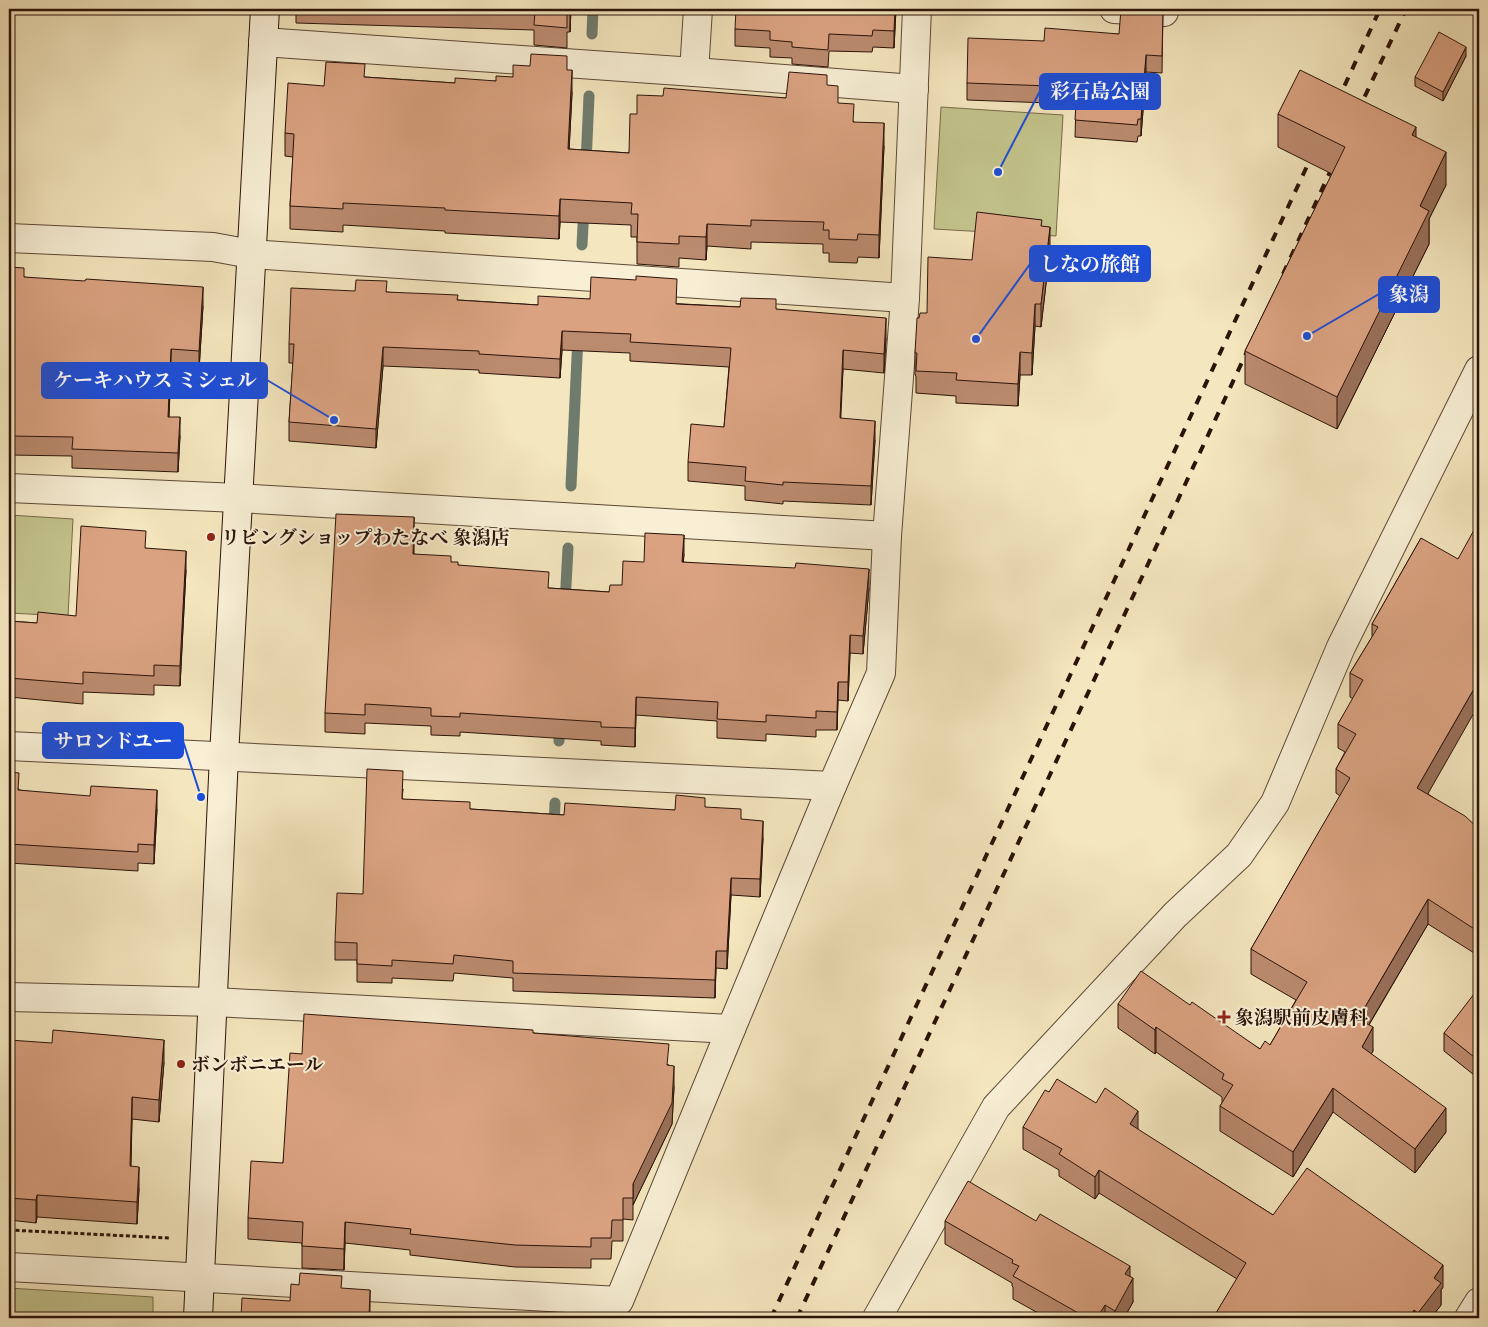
<svg xmlns="http://www.w3.org/2000/svg" width="1488" height="1327" font-family="'EB Garamond','Noto Serif JP',serif">
  <style>
    .green { fill: #c3c38c; stroke: #776b4a }
    .lines { fill: none; stroke-linecap: round; stroke-linejoin: round }
    .stream { stroke: #6f7b6d; stroke-width: 11 }
    .street-casing { stroke: #5d4836; stroke-width: 30 }
    .secondary-casing { stroke: #2b1309; stroke-width: 30 }
    .path { stroke: #2b1309; stroke-width: 3; stroke-dasharray: 4 2.5; stroke-linecap: butt }
    .street { stroke: #f8efd5; stroke-width: 28 }
    .secondary { stroke: #f8efd5; stroke-width: 28 }
    .rail { stroke: #2b1309; stroke-width: 4; stroke-dasharray: 9 9; stroke-linecap: butt }
    .wall { fill: #bb8b6f; stroke: #2b1309 }
    .shaded-wall { fill: #99715a; stroke: #2b1309 }
    .building { fill: #daa281; stroke: #2b1309 }
    .poi-dot { fill: #8f2418; stroke: #f8efd5; stroke-width: 2 }
    .labels { text-anchor: middle; stroke-width: 4; stroke-linejoin: round; paint-order: stroke }
    .poi-label { font-size: 19px; font-weight: bold; fill: #2b1309; stroke: #f8efd5; text-anchor: start }
    .leader { fill: none; stroke: #1d4ed8; stroke-width: 2 }
    .callout-dot { fill: #1d4ed8; stroke: #f8efd5; stroke-width: 2 }
    .callout { fill: #1d4ed8; stroke: #1d4ed8; stroke-width: 2 }
    .callout-label { font-size: 20px; text-anchor: middle; font-weight: bold; fill: #fff }
  </style>
  <rect width="100%" height="100%" fill="#f4e6be"/>
  <filter id="stains"><feTurbulence type="fractalNoise" baseFrequency=".004" numOctaves="4"/><feColorMatrix values="0 0 0 0 .2 0 0 0 0 .09 0 0 0 0 .02 0 0 0 .5 -.17"/></filter>
  <radialGradient id="worn" r=".72"><stop offset=".6" stop-color="#630" stop-opacity="0"/><stop offset="1" stop-color="#630" stop-opacity=".3"/></radialGradient>
  <g class="green">
    <path d="M941,107L1063,115L1056,236L934,229Z"/>
    <path d="M9,515L73,519L68,616L9,613Z"/>
    <path d="M9,1288L153,1297V1318H9Z"/>
  </g>
  <g class="lines">
    <g class="stream">
      <path d="M592,34L593,9"/>
      <path d="M586,164L589,96"/>
      <path d="M582,245L584,207"/>
      <path d="M571,486L578,336"/>
      <path d="M565,604L568,548"/>
      <path d="M559,741L560,722"/>
      <path d="M554,829L555,803"/>
    </g>
    <g class="street-casing">
      <g id="street">
        <path d="M1114,9L1164,12"/>
        <path d="M263,42L694,72L698,9"/>
        <path d="M694,72L914,89"/>
        <path d="M9,238L213,247L251,254L905,298L917,9"/>
        <path d="M9,488L238,498L887,536L905,298"/>
        <path d="M9,746L832,786L881,673L887,536"/>
        <path d="M9,997L214,1002L731,1029L832,786"/>
        <path d="M9,1267L619,1301L731,1029"/>
        <path d="M877,1318L996,1107L1175,915L1239,855L1275,803L1341,647L1479,370"/>
        <path d="M1469,1318L1479,1302"/>
      </g>
    </g>
    <g class="secondary-casing">
      <g id="secondary">
        <path d="M1477,377L1479,378"/>
        <path d="M198,1318L224,756L265,9"/>
      </g>
    </g>
    <path class="path" d="M9,1230L169,1238"/>
    <use href="#street" class="street"/>
    <use href="#secondary" class="secondary"/>
    <g class="rail">
      <path d="M1337,102L1380,9"/>
      <path d="M1357,113L1406,9"/>
      <path d="M1283,274L1335,161"/>
      <path d="M771,1318L1315,149"/>
      <path d="M797,1318L1250,345"/>
    </g>
  </g>
  <g class="wall">
    <path d="M296,9H571L570,32H567V48L534,45V30L296,23Z"/>
    <path d="M896,9L894,48L873,47L872,52L829,51L828,67L792,64V58L770,57V48L735,46V29Z"/>
    <path d="M1163,10L1162,73L1146,72L1141,136H1138L1137,142L1075,137L1076,104L967,100V83L1044,41L1119,34Z"/>
    <path d="M1466,56L1443,101L1415,86V77Z"/>
    <path d="M567,70L572,93L569,149L629,153L637,114L663,96L786,98L827,85L838,103L854,122L884,146L879,258L858,257L857,263L829,262V253H823V244L751,242V249L707,246L706,260L679,258V267L637,264V237H631V225L560,222L559,239L445,233V231L343,225V232L290,229V206L293,157L285,156V133L324,86L365,77L455,83L496,81L513,77Z"/>
    <path d="M1278,114L1416,138L1446,185L1429,219V244L1337,429L1245,384V351L1332,174L1278,147Z"/>
    <path d="M1042,226L1050,249L1041,327L1035,326L1032,375H1020L1018,406L956,403V396L916,393V376L915,375V353L919,318L927,313L972,260Z"/>
    <path d="M9,267L24,277L203,306L199,370L171,368L169,417L180,436L178,472L72,468V456L9,455Z"/>
    <path d="M355,291L387,292L458,300L538,305L590,299L776,309L886,338L884,373L843,369L840,418L875,440L871,505L783,501V504L745,500V486L688,481V462L724,427L729,367L630,361V353L562,350L560,378L479,373V370L383,366L376,448L289,441V422L293,363H289V344Z"/>
    <path d="M414,536V554L451,562L458,565L549,588L609,592L622,585L644,562L684,554L683,562L869,588L863,654L850,653L848,701L838,700L837,730H816V737L766,734V741L717,738V721L636,715L635,747L601,745V741L460,732V736L431,735V726L365,723V734L325,732V713Z"/>
    <path d="M1421,538L1428,794L1479,829V956L1428,924L1369,1025L1373,1051L1371,1054L1446,1132L1415,1173L1333,1112L1293,1177L1220,1131V1106L1222,1103V1097L1156,1052L1155,1054L1118,1028V1004L1190,1005L1260,1049L1270,1045L1296,1000L1251,974V949L1340,796L1336,793V769L1345,752L1338,748V724L1353,699L1350,697V673L1372,637V624Z"/>
    <path d="M146,548L186,570L180,686L154,685V695L83,692V704L9,697V621L37,623L76,616Z"/>
    <path d="M9,772L19,790L157,809L154,864L138,863V871L9,863Z"/>
    <path d="M403,789L402,799L470,809L564,815L675,810L705,807L741,819L763,838L760,897L731,895L727,969L716,968L715,998L513,991V978L454,973L453,981L392,978V983L357,982V960H335V942L363,894Z"/>
    <path d="M1479,998V1079L1444,1051V1033Z"/>
    <path d="M533,1033L669,1065L674,1087L672,1124L633,1205V1220L623,1219V1241H612L611,1259H591V1268L515,1267L410,1255V1250L345,1243L344,1270L302,1268V1243L248,1239V1218L283,1163L302,1054Z"/>
    <path d="M9,1040L164,1062L159,1122L132,1119L131,1166L139,1189L137,1224L37,1217L36,1223L9,1220Z"/>
    <path d="M1023,1127L1138,1130L1273,1215L1443,1287L1441,1290V1305L1431,1318H1213L1237,1279L1099,1193L1095,1199L1059,1176V1170L1023,1149Z"/>
    <path d="M945,1221L1130,1276L1133,1302L1124,1318H1047L1013,1299V1287L1012,1286V1283L945,1244Z"/>
  </g>
  <g class="shaded-wall">
    <path d="M570,9H571L570,32Z"/>
    <path d="M895,9H896L894,48V31Z"/>
    <path d="M1466,47V56L1443,101V92Z"/>
    <path d="M1146,55V72L1141,136V119Z"/>
    <path d="M572,70V93L568,172V149Z"/>
    <path d="M884,123V146L879,258V235Z"/>
    <path d="M1416,127V160L1412,135Z"/>
    <path d="M1446,152V185L1429,219V244L1337,429V397L1420,206Z"/>
    <path d="M560,199V222L559,239V216Z"/>
    <path d="M707,224V246L706,260V237Z"/>
    <path d="M1050,227V249L1041,327V304Z"/>
    <path d="M203,287V306L199,370V351Z"/>
    <path d="M1035,304V326L1032,375V353Z"/>
    <path d="M886,318V338L884,373V354Z"/>
    <path d="M562,331V350L560,378V359Z"/>
    <path d="M383,347V366L376,448V429Z"/>
    <path d="M171,349V368L168,436V417Z"/>
    <path d="M843,350V369L840,437V418Z"/>
    <path d="M1020,352V375L1018,406V384Z"/>
    <path d="M180,417V436L178,472V453Z"/>
    <path d="M875,421V440L871,505V486Z"/>
    <path d="M414,517V536L413,572V554Z"/>
    <path d="M684,535V554L682,581V562Z"/>
    <path d="M186,551V570L180,686V666Z"/>
    <path d="M869,569V588L863,654V636Z"/>
    <path d="M850,635V653L848,701V682Z"/>
    <path d="M1479,680V704L1417,813V788Z"/>
    <path d="M838,682V700L837,730V712Z"/>
    <path d="M636,697V715L635,747V728Z"/>
    <path d="M157,790V809L154,864V845Z"/>
    <path d="M763,821V838L760,897V879Z"/>
    <path d="M731,878V895L727,969V951Z"/>
    <path d="M1428,899V924L1358,1043V1019Z"/>
    <path d="M716,951V968L715,998V980Z"/>
    <path d="M1156,1027V1052L1155,1054V1030Z"/>
    <path d="M1373,1027V1051L1362,1071V1047Z"/>
    <path d="M164,1040V1062L159,1122V1100Z"/>
    <path d="M674,1066V1087L672,1124L633,1205V1184Z"/>
    <path d="M1333,1088V1112L1293,1177V1152Z"/>
    <path d="M132,1097V1119L130,1188V1166Z"/>
    <path d="M1446,1108V1132L1415,1173V1149Z"/>
    <path d="M1138,1111V1133L1130,1124Z"/>
    <path d="M139,1167V1189L137,1224V1202Z"/>
    <path d="M1099,1170V1193L1095,1199V1177Z"/>
    <path d="M37,1195V1217L36,1223V1200Z"/>
    <path d="M345,1222V1243L344,1270V1249Z"/>
    <path d="M1443,1265V1287L1441,1290V1305L1431,1318H1418V1313L1434,1278Z"/>
    <path d="M1130,1266V1284L1133,1278V1302L1124,1318H1115V1311L1125,1274Z"/>
    <path d="M370,1290V1318H369Z"/>
    <path d="M1105,1305V1318H1097Z"/>
    <path d="M1414,1310V1318H1409Z"/>
  </g>
  <g class="building">
    <path d="M476,9H570V12H567V28L534,25L535,11Z"/>
    <path d="M736,9H895L894,31L873,30L872,36L829,34L828,50L792,47V42L770,40V31L735,29Z"/>
    <path d="M1121,9L1163,10L1162,56L1146,55L1141,119H1138L1137,125L1075,120L1077,87L967,83L968,38L1044,41L1045,28L1119,34Z"/>
    <path d="M1439,32L1466,47L1443,92L1415,77Z"/>
    <path d="M531,54L567,56V70H572L568,149L629,153L630,114H637V95L663,96L664,88L786,98L789,72L827,75V85L838,86V103L854,104L853,122L884,123L879,235L858,234L857,240L829,239V230H823L824,222L751,220V226L707,224L706,237L679,236V244L637,242L638,214H631L632,203L560,199L559,216L445,210V208L343,203V209L290,206L294,134L285,133L288,83L324,86L326,62L365,64L364,77L455,83V78L496,81V76L513,77V65L530,66Z"/>
    <path d="M1300,70L1416,127L1412,135L1446,152L1420,206L1429,211L1337,397L1245,351L1345,147L1278,114Z"/>
    <path d="M977,212L1042,220L1041,226L1050,227L1041,304H1035L1032,353L1020,352L1018,384L956,380L957,373L916,371L917,353H915L917,318H919L920,313H927L928,257L972,260Z"/>
    <path d="M9,267L24,268V277L85,281L86,279L203,287L199,351L171,349L168,417H180L178,453L72,449L73,437L9,436Z"/>
    <path d="M636,276L677,279L676,304L740,307L741,298L776,299V309L886,318L884,354L843,350L840,418L875,421L871,486L783,482V485L745,481L746,467L688,462L691,424L724,427L731,348L630,342L631,334L562,331L560,359L479,354V351L383,347L376,429L289,422L294,344H289L291,288L355,291L356,280L387,281L386,292L458,295L457,300L538,305V296L590,299L591,277L636,280Z"/>
    <path d="M336,514L414,517L413,554L451,556V562H458V565L549,572L548,588L609,592L610,585H622L623,561L644,562L645,533L684,535L682,562L795,568L796,563L869,569L863,636L850,635L848,682H838L837,712L816,711V718L766,715V722L717,719L718,702L636,697L635,728L601,727V722L460,713V717L431,716V708L365,704V715L325,713Z"/>
    <path d="M1479,521V680L1417,788L1465,816L1479,829V932L1428,899L1358,1019L1373,1027L1362,1047L1446,1108L1415,1149L1333,1088L1293,1152L1220,1106L1233,1085L1222,1079L1224,1074L1156,1027L1155,1030L1118,1004L1141,971L1190,1005L1192,1002L1260,1049L1265,1041L1270,1045L1307,982L1251,949L1350,778L1336,769L1356,734L1338,724L1363,680L1350,673L1378,627L1372,624L1421,538L1458,559Z"/>
    <path d="M81,526L146,531L145,548L186,551L180,666L154,665V676L83,672V684L9,678V621L37,623L38,612L76,616Z"/>
    <path d="M367,769L403,771L402,799L470,802V809L564,815L565,803L675,810L676,795L705,798V807L741,809V819L763,821L760,879L731,878L727,951H716L715,980L513,973V961L454,955L453,964L392,960V966L357,964V943L335,942L337,893L363,894Z"/>
    <path d="M9,772L19,773L18,790L90,796L91,786L157,790L154,845L138,844V852L9,844Z"/>
    <path d="M1474,994L1479,998V1061L1444,1033Z"/>
    <path d="M304,1014L533,1030V1033L669,1044L667,1065L674,1066L672,1103L633,1184V1198H623V1220H612L611,1238H591V1247L515,1245L410,1234L411,1229L345,1222L344,1249L302,1246L303,1222L248,1218L251,1161L283,1163L290,1053L302,1054Z"/>
    <path d="M53,1030L164,1040L159,1100L132,1097L130,1166L139,1167L137,1202L37,1195L36,1200L9,1198V1040L52,1043Z"/>
    <path d="M1057,1079L1096,1103L1105,1088L1138,1111L1130,1124L1273,1215L1307,1168L1443,1265L1434,1278L1441,1283L1418,1313L1414,1310L1409,1318H1213L1246,1263L1099,1170L1095,1177L1059,1154L1062,1149L1023,1127L1045,1090L1049,1092Z"/>
    <path d="M968,1181L1036,1221L1040,1214L1130,1266L1125,1274L1133,1278L1115,1311L1105,1305L1097,1318H1087L1013,1276L1019,1266L1012,1263L1013,1260L945,1221Z"/>
    <path d="M300,1273L342,1276L341,1288L370,1290L369,1318H241L242,1298L290,1301L291,1284L299,1285Z"/>
  </g>
  <g class="poi-dot">
    <circle cx="211" cy="537" r="5"/>
    <path d="M1221.5 1009.5h5v5h5v5h-5v5h-5v-5h-5v-5h5z"/>
    <circle cx="181" cy="1064" r="5"/>
  </g>
  <g class="labels">
    <g class="poi-label">
      <text x="221" y="544">リビングショップわたなべ 象潟店</text>
      <text x="1235" y="1024">象潟駅前皮膚科</text>
      <text x="191" y="1071">ボンボニエール</text>
    </g>
  </g>
  <path class="leader" d="M998 172L1040 91M976 339L1030 264M1307 336L1379 294M334 420L267 380M201 797L183 741"/>
  <g class="callout-dot">
    <circle cx="998" cy="172" r="5"/>
    <circle cx="976" cy="339" r="5"/>
    <circle cx="1307" cy="336" r="5"/>
    <circle cx="334" cy="420" r="5"/>
    <circle cx="201" cy="797" r="5"/>
  </g>
  <g class="callout">
    <rect x="1040" y="74" width="120" height="35" rx="5"/>
    <rect x="1030" y="246" width="120" height="35" rx="5"/>
    <rect x="1379" y="277" width="60" height="35" rx="5"/>
    <rect x="42" y="363" width="225" height="35" rx="5"/>
    <rect x="43" y="723" width="140" height="35" rx="5"/>
  </g>
  <g class="callout-label">
    <text x="1100" y="98">彩石島公園</text>
    <text x="1090" y="271">しなの旅館</text>
    <text x="1409" y="301">象潟</text>
    <text x="155" y="387">ケーキハウス ミシェル</text>
    <text x="113" y="748">サロンドユー</text>
  </g>
  <rect width="1488" height="1327" fill="none" stroke="#f4e6be" stroke-width="30"/>
  <rect x="10" y="10" width="1468" height="1307" fill="none" stroke="#2b1309" stroke-width="2.5"/>
  <rect x="15" y="15" width="1458" height="1297" fill="none" stroke="#2b1309"/>
  <rect width="100%" height="100%" filter="url(#stains)"/>
  <rect width="100%" height="100%" fill="url(#worn)"/>
</svg>
